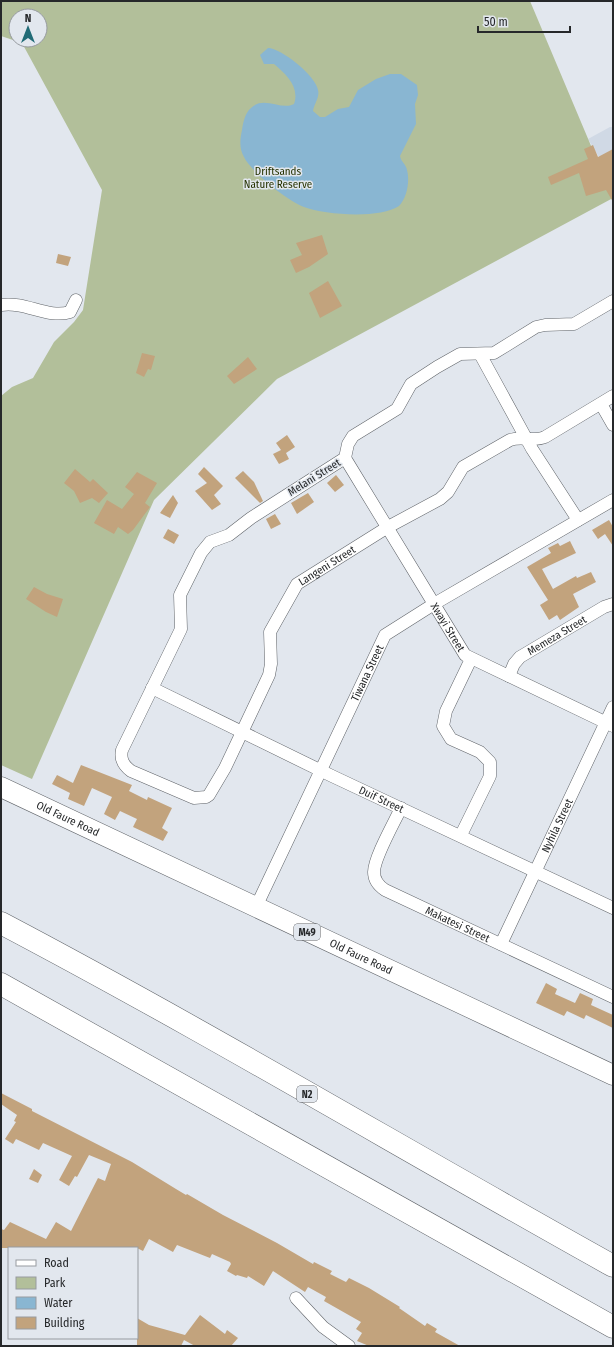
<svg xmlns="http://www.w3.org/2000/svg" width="614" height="1347" font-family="'Fira Sans Condensed',sans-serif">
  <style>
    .built { fill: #d0d9e5 }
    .green { fill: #b2bf9a; fill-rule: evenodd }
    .water { fill: #89b6d2 }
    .building { fill: #c2a37d }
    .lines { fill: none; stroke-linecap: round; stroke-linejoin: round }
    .street-casing { stroke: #5f6368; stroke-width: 13 }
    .primary-casing { stroke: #5f6368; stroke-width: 21 }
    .highway-casing { stroke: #5f6368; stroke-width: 23 }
    .street { stroke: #fff; stroke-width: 12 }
    .primary { stroke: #fff; stroke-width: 20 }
    .highway { stroke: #fff; stroke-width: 22 }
    .labels { text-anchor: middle; stroke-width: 3; stroke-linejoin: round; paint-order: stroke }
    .shield { fill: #e2e7ee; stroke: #5e6165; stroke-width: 1 }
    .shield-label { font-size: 10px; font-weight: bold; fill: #26282a }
    .park-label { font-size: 11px; fill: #253200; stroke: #e2e7ee }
    .street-label { font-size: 11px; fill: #26282a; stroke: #e2e7ee }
  </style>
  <rect width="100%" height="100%" fill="#e2e7ee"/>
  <path class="built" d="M610,127H613V180L588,139Z"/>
  <path class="green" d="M1,1H530L613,198L277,379L154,500L32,779L1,765V396L12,387L33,378L54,342L74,322L83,310L102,190L22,43L1,36ZM16,16H40V40H16Z"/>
  <path class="water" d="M268,48C281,48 316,76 318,90C320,97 314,104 313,111L320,117H325L338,109L349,107L358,90L376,79L390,74H401L417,85L418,95L415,104L416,124L400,156C401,162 406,164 407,170C410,181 407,198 399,206C380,219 325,215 304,207C288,201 251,172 244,157C239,149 240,139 242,130C243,123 245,113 251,108C264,95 281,111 294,104C300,87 286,74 274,64H264L260,55Z"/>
  <g class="building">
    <path d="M593,145L598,157L613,149V202L606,190L586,196L579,173L551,185L548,177L588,159L584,149Z"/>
    <path d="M322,235L328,254L309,267L296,273L290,260L302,255L296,243Z"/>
    <path d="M58,254L71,257L68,266L56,263Z"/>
    <path d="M328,281L342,306L320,318L309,293Z"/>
    <path d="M142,353L155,356L151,370L148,369L144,377L136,373Z"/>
    <path d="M248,357L257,369L234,384L227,376Z"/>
    <path d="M287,435L295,447L286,453L289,459L279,464L273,454L281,450L276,443Z"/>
    <path d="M204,467L223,486L214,495L221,504L212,510L195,491L207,483L198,474Z"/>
    <path d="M75,469L90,482L93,479L108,493L99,503L92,498L80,503L74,491L64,483Z"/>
    <path d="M243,471L254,482L263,501L260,503L235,478Z"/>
    <path d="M137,472L157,483L145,503L150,507L133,530L128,534L118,527L114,534L94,523L107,500L122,509L134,494L125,487Z"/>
    <path d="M336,475L344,485L335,492L327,483Z"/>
    <path d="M308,493L314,502L297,514L291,503Z"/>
    <path d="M173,495L178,503L170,518L160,513Z"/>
    <path d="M275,514L281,524L271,529L266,519Z"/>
    <path d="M609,520L613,527V546L605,534L598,539L592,530Z"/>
    <path d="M168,529L179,535L174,544L163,538Z"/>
    <path d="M570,541L576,553L542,569L553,589L576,576L577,578L591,572L596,582L573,594L579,607L560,620L557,615L549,620L540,605L548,600L527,567L551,553L548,548L558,543L560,546Z"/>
    <path d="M34,587L47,594L63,599L57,617L46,612L26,599Z"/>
    <path d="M81,765L132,785L129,791L147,800L148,797L172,808L162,828L168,832L163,841L133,827L137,819L120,811L115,820L104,814L112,797L92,788L84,806L68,799L70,793L52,784L57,775L73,783Z"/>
    <path d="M546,983L557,989L555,994L575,1003L580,993L593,999L591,1005L613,1015V1028L586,1015L584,1019L567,1011L564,1016L536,1003Z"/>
    <path d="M1,1093L32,1109V1111L132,1162L176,1189L186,1195L187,1194L223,1215L277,1243L313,1264L314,1262L332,1271L330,1274L346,1282L349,1278L369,1288L400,1307L399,1308L425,1326L427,1323L437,1329L435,1332L460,1346H369L357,1341L362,1333L356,1329L361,1322L324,1301L326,1297L308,1287L305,1292L273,1271L264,1286L248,1276L247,1278L237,1275L236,1276L227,1271L231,1264L230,1262L212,1254L210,1258L177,1245L173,1252L149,1239L143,1251L137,1248H1V1229L4,1230L10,1222L46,1239L56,1222L71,1231L98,1178L105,1181L111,1164L89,1155L77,1177L75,1176L69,1186L59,1180L72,1156L43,1143L39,1150L16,1139L13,1144L5,1139L16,1122L14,1121L17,1115L1,1104Z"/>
    <path d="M34,1169L42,1175L38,1183L29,1179Z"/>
    <path d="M200,1315L225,1334L227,1330L238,1338L231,1346H195L184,1340L181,1346H137V1318L149,1325L185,1335Z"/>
  </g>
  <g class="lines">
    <g class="street-casing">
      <g id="street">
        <path id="s1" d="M613,301L574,324L545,325L536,327L494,353L460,354L437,367L411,384L397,409L353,436L348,444L345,458L251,518L229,535L210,542L201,553L180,595L181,629L122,750C120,759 123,765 131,771L194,798L206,797L209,795L225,768L269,675L271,664L270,632L297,584L388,527L440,499L448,492L463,467L510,440C522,436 533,442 545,437L613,396"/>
        <path d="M1,305C25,301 48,319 70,312L76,300"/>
        <path d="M480,354L532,449L578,520"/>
        <path d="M601,404L613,425"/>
        <path id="s2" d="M345,458L465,655L613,726"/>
        <path id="s3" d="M509,676L514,664L520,657L604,607L613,604"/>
        <path id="s4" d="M152,688L332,776L613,908"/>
        <path id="s5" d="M401,808C394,823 374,858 374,872C374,880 379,886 385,890L613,997"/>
        <path d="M461,835L490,776V762L480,752L451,739L443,726L446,711L471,659"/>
        <path id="s6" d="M256,907L385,635L434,604L613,500"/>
        <path id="s7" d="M501,944L613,707"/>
        <path d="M296,1298L323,1327L349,1346"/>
      </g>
    </g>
    <g class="primary-casing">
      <g id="primary">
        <path id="s8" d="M1,787L613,1075"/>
      </g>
    </g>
    <g class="highway-casing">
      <g id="highway">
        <path d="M1,923C208,1032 408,1152 613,1266"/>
        <path d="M1,984L613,1327"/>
      </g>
    </g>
    <use href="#street" class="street"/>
    <use href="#primary" class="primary"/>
    <use href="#highway" class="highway"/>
  </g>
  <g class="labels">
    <g class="shield">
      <rect x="294" y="924" width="26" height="16" rx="3"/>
      <rect x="297" y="1086" width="20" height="16" rx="3"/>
    </g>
    <g class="shield-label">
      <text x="307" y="936">M49</text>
      <text x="307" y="1098">N2</text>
    </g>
    <g class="park-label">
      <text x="278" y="175">Driftsands<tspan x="278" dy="13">Nature Reserve</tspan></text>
    </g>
    <g class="street-label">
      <text transform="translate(314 477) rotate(-32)" y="4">Melani Street</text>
      <text dy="4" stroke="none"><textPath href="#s1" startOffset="1094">Langeni Street</textPath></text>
      <text dy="4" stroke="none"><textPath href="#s2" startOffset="198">Xwayi Street</textPath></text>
      <text dy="4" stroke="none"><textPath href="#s3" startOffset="65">Memeza Street</textPath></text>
      <text dy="4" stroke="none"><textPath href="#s6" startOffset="259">Tiwana Street</textPath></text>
      <text dy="4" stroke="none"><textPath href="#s4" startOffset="255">Duif Street</textPath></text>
      <text dy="4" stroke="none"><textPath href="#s8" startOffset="74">Old Faure Road</textPath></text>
      <text dy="4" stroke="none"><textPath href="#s7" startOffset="131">Nyhila Street</textPath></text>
      <text dy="4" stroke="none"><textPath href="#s5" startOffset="172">Makatesi Street</textPath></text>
      <text dy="4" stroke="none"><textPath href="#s8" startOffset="398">Old Faure Road</textPath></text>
    </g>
  </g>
  <rect width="614" height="1347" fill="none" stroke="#26282a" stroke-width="4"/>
  <rect x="8" y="1247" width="130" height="92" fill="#e2e7ee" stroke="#979ba0"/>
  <rect x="16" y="1260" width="20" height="6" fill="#ffffff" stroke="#979ba0"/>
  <text x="44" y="1267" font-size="12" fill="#26282a">Road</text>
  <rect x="16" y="1277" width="20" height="12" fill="#b2bf9a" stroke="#979ba0"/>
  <text x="44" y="1287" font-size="12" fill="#26282a">Park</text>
  <rect x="16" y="1297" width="20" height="12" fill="#89b6d2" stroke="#979ba0"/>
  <text x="44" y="1307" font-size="12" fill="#26282a">Water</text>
  <rect x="16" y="1317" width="20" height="12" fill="#c2a37d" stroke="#979ba0"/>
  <text x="44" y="1327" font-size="12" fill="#26282a">Building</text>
  <g transform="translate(28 28)"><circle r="19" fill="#e2e7ee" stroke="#979ba0"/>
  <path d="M0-3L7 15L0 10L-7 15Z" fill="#216b76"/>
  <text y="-6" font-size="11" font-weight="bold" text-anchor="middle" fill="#26282a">N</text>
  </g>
  <path d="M478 26v6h92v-6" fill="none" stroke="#26282a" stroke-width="2"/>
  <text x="484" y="26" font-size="12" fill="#26282a" stroke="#e2e7ee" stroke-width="3" paint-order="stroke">50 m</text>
</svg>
